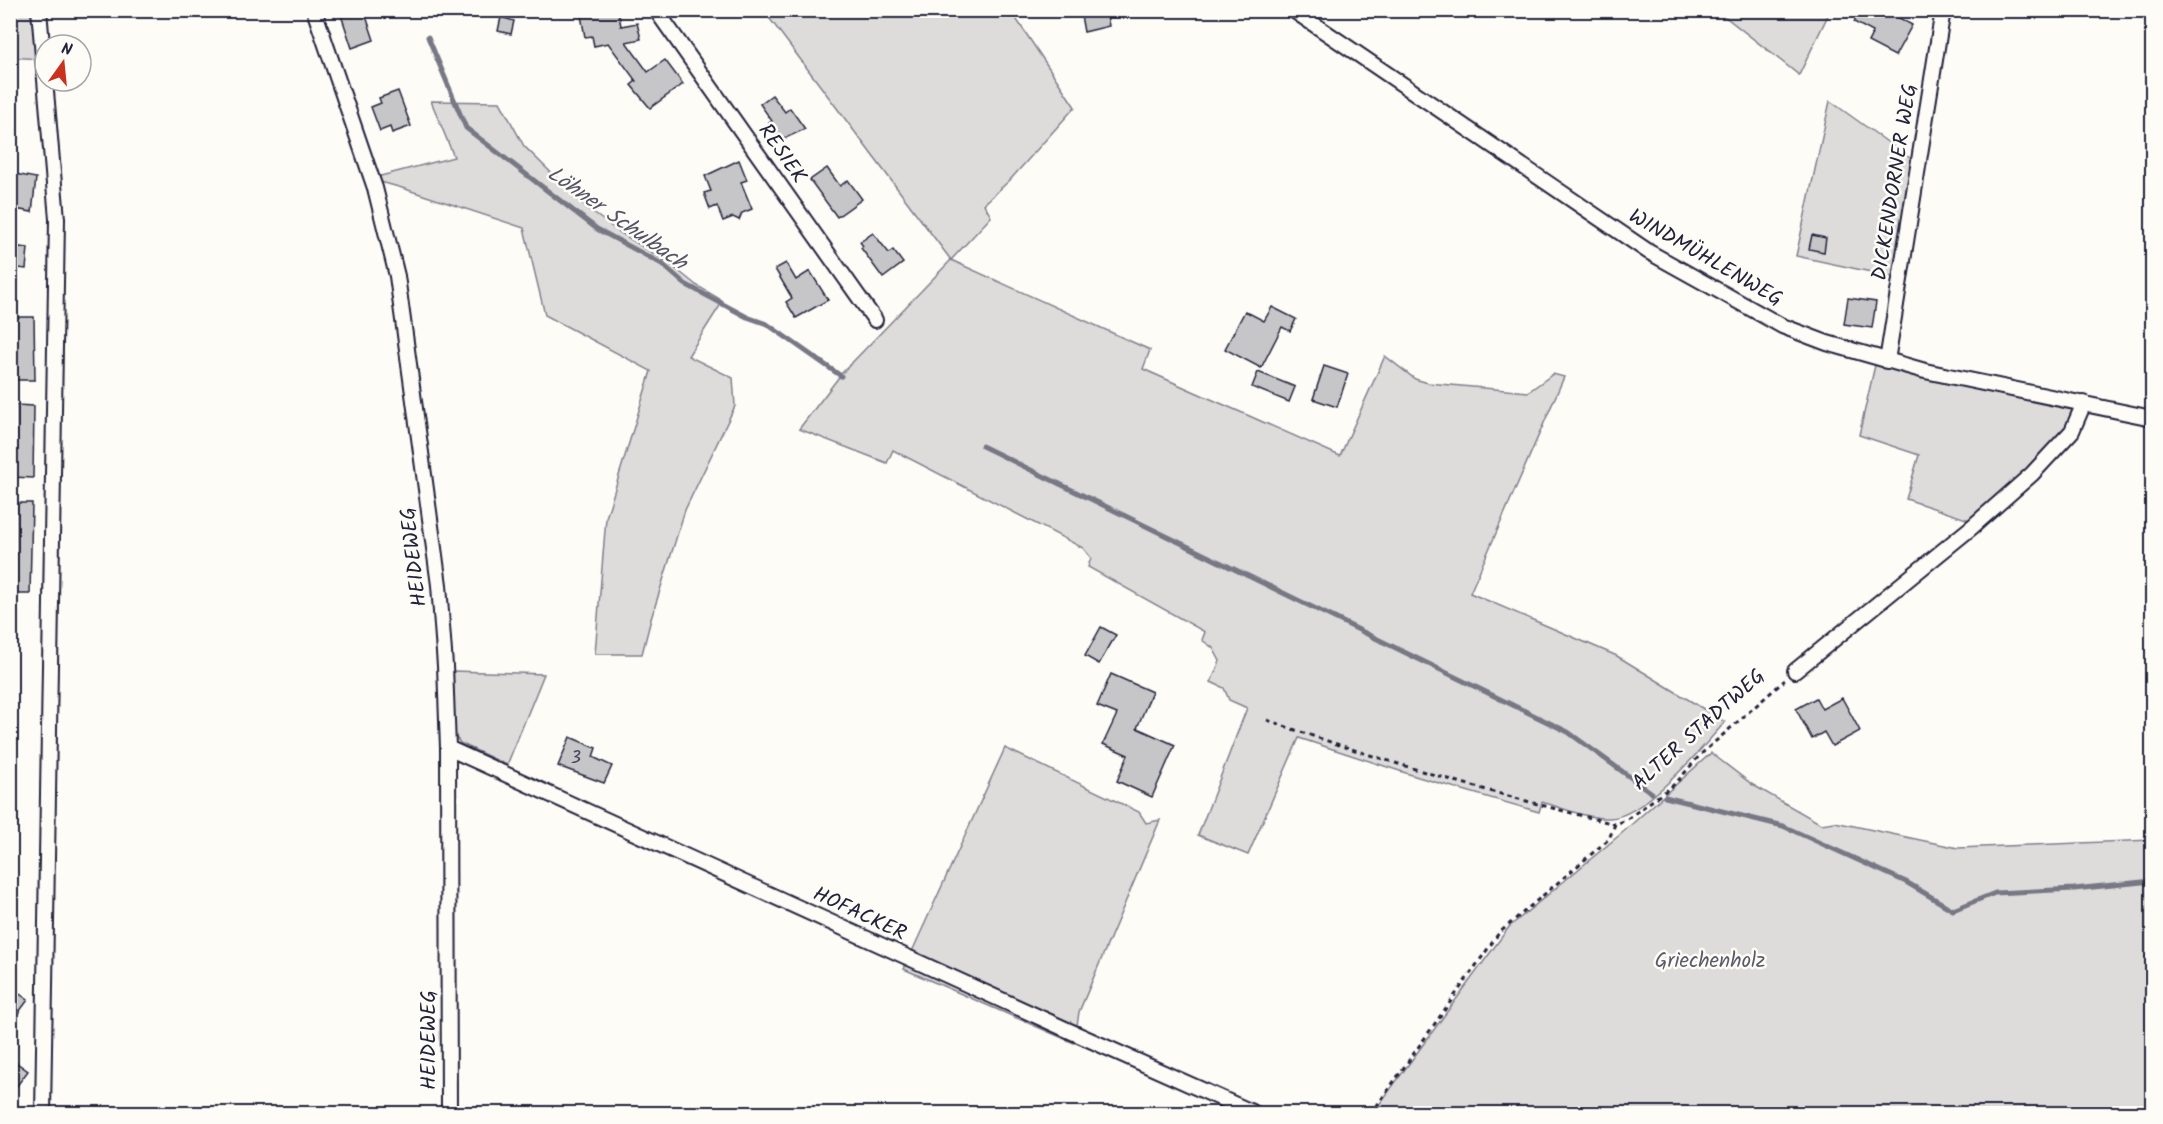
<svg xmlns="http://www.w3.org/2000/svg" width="2163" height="1124" font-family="Kalam,sans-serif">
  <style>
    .green { fill: #dddcdb; stroke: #807f8b; stroke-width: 1.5 }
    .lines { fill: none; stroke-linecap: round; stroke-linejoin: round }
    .stream { stroke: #787885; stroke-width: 5 }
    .building { fill: #c6c6c8; stroke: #22223b; stroke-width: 1.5 }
    .minor-casing { stroke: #22223b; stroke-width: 18 }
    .path { stroke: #22223b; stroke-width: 3; stroke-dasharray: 4.5 4.5; stroke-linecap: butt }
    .minor { stroke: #fdfcf7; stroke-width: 14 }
    .labels { text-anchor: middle; stroke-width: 5; stroke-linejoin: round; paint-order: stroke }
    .number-label { font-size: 18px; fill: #4b4b5e }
    .street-label { font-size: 21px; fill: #22223b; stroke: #fdfcf7 }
    .park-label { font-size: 21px; fill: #5a5a6b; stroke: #fdfcf7 }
    .water-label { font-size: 22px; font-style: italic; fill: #545466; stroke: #fdfcf7 }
  </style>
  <rect width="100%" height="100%" fill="#fdfcf7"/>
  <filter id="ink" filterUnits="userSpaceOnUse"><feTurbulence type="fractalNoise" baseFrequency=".0167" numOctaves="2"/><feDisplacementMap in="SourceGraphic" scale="12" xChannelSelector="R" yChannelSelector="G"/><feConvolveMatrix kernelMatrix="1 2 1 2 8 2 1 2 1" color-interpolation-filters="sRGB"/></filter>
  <g filter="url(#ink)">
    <g class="green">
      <path d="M10,11H35L39,59L11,57Z"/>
      <path d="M764,11H1011L1075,107L1010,180L984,204L991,217L951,260L1150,350L1143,369L1340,456L1385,356L1415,379L1428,383L1528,392L1553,374L1564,377L1470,593L1617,656L1725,722C1702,748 1644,817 1610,818C1588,819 1563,808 1542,802L1539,812L1418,777L1299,738L1248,855L1198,835L1247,708L1229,700L1224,688L1211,682L1220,661L1213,648L1202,640L1205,632L1088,567L1091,558L1083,548L893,450L887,463L799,429L842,373L951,260Z"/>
      <path d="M1725,11V10L1830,11L1799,75L1723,15Z"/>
      <path d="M431,101L500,102L524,146L588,209L619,232L670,264L696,285L723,301L688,356L733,378L735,406L685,510L651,619L642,654H595L606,518L651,371L545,315L524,228L399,187L369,179L454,157Z"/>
      <path d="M1830,101L1921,166L1904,279L1796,256Z"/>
      <path d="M1876,361L1925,375L2073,409L2069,429L2028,471L1969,520L1906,499L1919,455L1859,435Z"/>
      <path d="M453,671L544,674L507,765L460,743L455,736Z"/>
      <path d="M1005,748L1139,812L1146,823L1160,820L1079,1012L1077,1026L1079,1030L1074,1043L904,969Z"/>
      <path d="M1711,753L1753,785L1821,824L1835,822L1958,848L2152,840V1113H1373L1509,927L1622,833Z"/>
    </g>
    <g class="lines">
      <g class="stream">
        <path d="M428,37L466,128L597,229L662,264L685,284L747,317L767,324L841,376"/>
        <path d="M982,446L1568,732L1652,793"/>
        <path d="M1665,797L1783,826L1906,882L1953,910L1995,893L2074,889L2152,881"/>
      </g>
    </g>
    <g class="building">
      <path d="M352,10H364L374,40L352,48L341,15Z"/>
      <path d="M580,10H618L621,26L637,23L641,39L626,42L648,72L665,60L683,84L650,108L631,85L636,81L608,43L594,46L592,36L585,37Z"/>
      <path d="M1080,10H1106L1109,26L1084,32Z"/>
      <path d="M1861,10H1885L1912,25L1895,56L1868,42L1873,32L1854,22Z"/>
      <path d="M501,17L514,21L511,34L498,31Z"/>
      <path d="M398,91L411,126L392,133L390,127L380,131L371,107L381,103L379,98Z"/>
      <path d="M772,95L785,112L790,108L805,129L781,140L769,123L772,121L760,104Z"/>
      <path d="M739,160L747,180L741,182L752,209L742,213L739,220L733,217L723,221L717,206L710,209L704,193L711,191L705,176Z"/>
      <path d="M827,168L840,186L848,180L862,199L837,217L810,180Z"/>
      <path d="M10,173L36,178L32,212L10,208Z"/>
      <path d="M873,233L889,253L893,250L903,263L883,278L861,248L863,246L860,242Z"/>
      <path d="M1812,235L1826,238L1824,252L1809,249Z"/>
      <path d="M10,246L28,248L26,269L10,267Z"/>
      <path d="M786,263L796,280L810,271L828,300L796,318L786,302L792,298L775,269Z"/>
      <path d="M1848,298L1876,302L1872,328L1844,324Z"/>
      <path d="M1272,307L1296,319L1290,331L1282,327L1261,368L1225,349L1245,311L1264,321Z"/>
      <path d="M13,317H34L35,380H10Z"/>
      <path d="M1324,366L1348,374L1337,407L1313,399Z"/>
      <path d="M1258,372L1295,387L1289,402L1252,387Z"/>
      <path d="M14,405L34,406L33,478L12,477L13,430H10V415H14Z"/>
      <path d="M12,503H32L30,594H10Z"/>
      <path d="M1101,627L1116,635L1099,664L1085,656Z"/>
      <path d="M1111,674L1152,692L1137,728L1175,745L1152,797L1117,781L1128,755L1103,744L1117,714L1097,706Z"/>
      <path d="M1816,698L1822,709L1842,698L1860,731L1832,746L1824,732L1812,739L1796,709Z"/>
      <path d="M570,737L596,748L593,757L612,766L604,783L558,766Z"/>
      <path d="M10,987L28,1000L10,1024Z"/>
      <path d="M10,1058L28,1071L10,1095Z"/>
    </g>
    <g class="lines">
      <g class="minor-casing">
        <g id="minor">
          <path d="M39,10L57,219L43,1114"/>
          <path d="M314,10L375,188L397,276L439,585L445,666L448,748L449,1114"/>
          <path d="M656,10L875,320"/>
          <path d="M1293,10L1649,252L1782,326L1827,343L1925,371L2152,418"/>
          <path d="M1887,361L1943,10"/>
          <path d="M1795,671L1972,527L2032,474L2072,431L2084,403"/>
          <path d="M448,748L1063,1028L1256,1114"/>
        </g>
      </g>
      <g class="path">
        <path d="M1267,720C1381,761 1498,795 1615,824"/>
        <path d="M1371,1114L1499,933L1609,839L1615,824L1626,820L1676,783L1700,755L1785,680"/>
      </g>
      <use href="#minor" class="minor"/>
    </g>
  </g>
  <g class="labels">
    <g class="number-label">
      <text x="576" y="763">3</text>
    </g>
    <g class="street-label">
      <text transform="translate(783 153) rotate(55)" y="7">RESIEK</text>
      <text transform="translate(1894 182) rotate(-81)" y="7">DICKENDORNER WEG</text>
      <text transform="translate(1706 257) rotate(30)" y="7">WINDMÜHLENWEG</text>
      <text transform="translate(413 557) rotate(-97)" y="7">HEIDEWEG</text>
      <text transform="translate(1698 729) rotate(-42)" y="7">ALTER STADTWEG</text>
      <text transform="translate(860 913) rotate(25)" y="7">HOFACKER</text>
      <text transform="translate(428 1040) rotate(-90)" y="7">HEIDEWEG</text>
    </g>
    <g class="park-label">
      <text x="1710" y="967">Griechenholz</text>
    </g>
    <g class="water-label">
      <text transform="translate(618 217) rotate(35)" y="8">Löhner Schulbach</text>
    </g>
  </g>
  <rect width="2163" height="1124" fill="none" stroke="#fdfcf7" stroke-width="36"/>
  <rect x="18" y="18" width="2127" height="1088" fill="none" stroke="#22223b" stroke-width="2" filter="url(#ink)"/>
  <g transform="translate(63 63) rotate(15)"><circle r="28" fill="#fdfcf7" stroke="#a5a5ac" stroke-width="1.5"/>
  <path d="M0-4.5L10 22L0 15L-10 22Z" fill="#c8321e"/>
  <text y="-9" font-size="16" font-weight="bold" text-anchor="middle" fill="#22223b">N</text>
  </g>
</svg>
